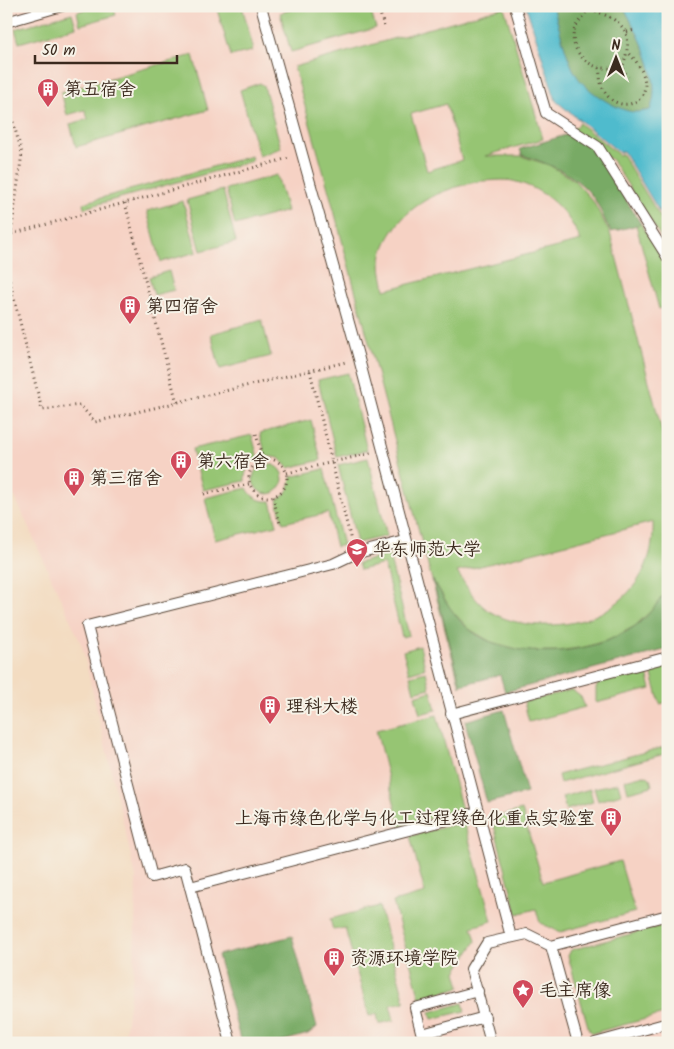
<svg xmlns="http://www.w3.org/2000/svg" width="674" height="1049" font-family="Kalam,'LXGW WenKai TC',sans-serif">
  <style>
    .built { fill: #f6d2c4 }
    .green { fill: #96c573; stroke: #687848; fill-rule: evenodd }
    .forest { fill: #78aa65; stroke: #5a6a42 }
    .water { fill: #50bbcd; stroke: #467276 }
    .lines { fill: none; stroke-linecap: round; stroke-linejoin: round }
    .lane-casing { stroke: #574536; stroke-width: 12 }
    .path { stroke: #574536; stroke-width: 3; stroke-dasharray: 1 4; stroke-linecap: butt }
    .lane { stroke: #fff; stroke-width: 10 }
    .labels { text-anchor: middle; stroke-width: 4; stroke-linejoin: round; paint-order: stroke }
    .poi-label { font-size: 18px; fill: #3b2a1e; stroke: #f7f3e8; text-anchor: start }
  </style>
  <rect width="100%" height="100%" fill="#f7f3e8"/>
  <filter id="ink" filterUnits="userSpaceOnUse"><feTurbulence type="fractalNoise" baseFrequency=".02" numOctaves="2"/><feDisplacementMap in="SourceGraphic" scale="10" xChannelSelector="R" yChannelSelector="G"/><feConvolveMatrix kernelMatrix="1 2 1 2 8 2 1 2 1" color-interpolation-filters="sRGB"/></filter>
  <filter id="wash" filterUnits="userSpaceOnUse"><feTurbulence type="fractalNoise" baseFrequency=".0096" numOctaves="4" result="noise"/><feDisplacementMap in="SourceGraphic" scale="20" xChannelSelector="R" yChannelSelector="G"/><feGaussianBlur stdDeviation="1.12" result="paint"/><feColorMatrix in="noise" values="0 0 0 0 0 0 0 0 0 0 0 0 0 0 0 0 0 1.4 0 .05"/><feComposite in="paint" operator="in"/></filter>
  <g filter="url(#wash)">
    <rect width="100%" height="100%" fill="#f3dcc1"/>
    <path class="built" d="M6,6H668V1043H124L134,965L136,878L82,646L15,497L6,486Z"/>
    <g class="green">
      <path d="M96,6H113L116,15L80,25L77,12Z"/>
      <path d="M216,6H242L253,47L252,51L231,56Z"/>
      <path d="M303,6H369L376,28L291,52L280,13Z"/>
      <path d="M504,7L543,139L485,156H521L549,165L574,180L593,201L610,233L668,454V589L653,609L635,626L611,639L585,647L557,651H525L491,642L469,629L451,610L436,584L461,685L460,686L331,199L294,67ZM446,104L462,160L427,171L411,114ZM481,181C491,181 503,179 513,181C546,189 568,211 581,241L385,290C384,282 381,272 381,263C381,252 387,240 393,231C413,200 446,188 481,181ZM653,522C656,587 604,627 543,625C523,625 501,620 485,608C473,598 465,584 457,572Z"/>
      <path d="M72,13L76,27L19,43L15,29Z"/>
      <path d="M193,55L208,110L76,147L70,124L88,119L85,110L67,115L61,92Z"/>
      <path d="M260,83L264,86L281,148L259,156L240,90Z"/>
      <path d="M579,123L619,155L622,154L668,230V248L612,160L569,134Z"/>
      <path d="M251,156L252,161L84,208L83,203Z"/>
      <path d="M277,175L287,211L235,225L226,189Z"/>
      <path d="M223,190L236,242L201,251L187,200Z"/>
      <path d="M183,201L197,252L161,262L147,211Z"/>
      <path d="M641,224L668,268V306L659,309L636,225Z"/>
      <path d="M169,271L174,290L154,295L149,277Z"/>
      <path d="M262,320L271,356L220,369L211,334Z"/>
      <path d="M348,373L367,450L337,457L318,380Z"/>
      <path d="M311,420L321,460L288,468L279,458L266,456L260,433Z"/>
      <path d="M252,435L258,458C250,462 244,471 245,481L203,490L192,449Z"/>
      <path d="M368,458L387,536L357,543L338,465Z"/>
      <circle cx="268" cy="479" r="15"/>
      <path d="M324,469L343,545L336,547L328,513L283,523L277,500C286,495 291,487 291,477Z"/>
      <path d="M247,488C252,498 260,502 271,501L277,525L215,540L205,498Z"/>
      <path d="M389,555L409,635L402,637L384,564L360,570L358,563Z"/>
      <path d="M420,646L425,668L409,673L403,651Z"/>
      <path d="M668,664V702L660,704L650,668Z"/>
      <path d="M646,669L651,689L596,703V688L599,682Z"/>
      <path d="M426,672L430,688L414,692L410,676Z"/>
      <path d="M572,690L581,697L585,707L529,722L524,702Z"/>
      <path d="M431,691L436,710L420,714L415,696Z"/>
      <path d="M437,715L462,810L400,826L376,730Z"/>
      <path d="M668,746V753L560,783L558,775Z"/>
      <path d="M644,775V777L647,776L650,778L652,786L628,792L625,780Z"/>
      <path d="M618,783L621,794L598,801L594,788Z"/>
      <path d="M590,789L593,802L566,810L562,797Z"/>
      <path d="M522,810L543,882L620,861L635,912L560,932L540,923L536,909L517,914L492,818Z"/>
      <path d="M464,822L492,921L472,927L476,941L456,972L460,987L420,998L393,902L425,893L410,836Z"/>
      <path d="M379,906L405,1002L390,1005L394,1020L379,1024L377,1014L369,1016L345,928L333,930L330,919Z"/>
      <path d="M668,924V1013L593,1033L589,1030L568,956L571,950Z"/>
      <path d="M463,1003L465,1011L432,1019L430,1012Z"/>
    </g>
    <g class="forest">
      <path d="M553,6H623C638,34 664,79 650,110C645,111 639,112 634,112C618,112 585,90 576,76C566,59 559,26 553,6Z"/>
      <path d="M569,134L595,150L641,224L611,232C605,222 601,210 595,200C578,175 550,164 522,155L520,149Z"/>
      <path d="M433,580C444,598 453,616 469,629C511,663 593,656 635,626C649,616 658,602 668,589V649L505,692L500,675L461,685Z"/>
      <path d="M504,710L527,793L487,803L465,721Z"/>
      <path d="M292,936L317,1027L308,1034L276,1043H241L218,955Z"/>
    </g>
    <path class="water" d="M526,6H553C559,26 566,59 577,76C585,90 619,112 635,112C639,112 645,111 650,110C664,79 638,34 623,6H668V226L623,151L620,153L556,101Z"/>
  </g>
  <g filter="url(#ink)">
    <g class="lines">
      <g class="lane-casing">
        <g id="lane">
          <path d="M261,6L359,359L511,937"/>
          <path d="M515,6L546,113L598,147L668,258"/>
          <path d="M6,22L62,6"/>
          <path d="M405,541L354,554L333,564L87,626L152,877L185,868L190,887L478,812"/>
          <path d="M451,714L668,657"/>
          <path d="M190,887L231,1043"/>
          <path d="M551,946L668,915"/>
          <path d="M422,1034L485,1017"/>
          <path d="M424,1043L415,1008L478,991"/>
          <path d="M491,1043L471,969L487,943L527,934L551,946L578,1043"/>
          <path d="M595,1043L668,1023"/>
        </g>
      </g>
      <g class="path">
        <path d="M378,6L385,30"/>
        <path d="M588,6L589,9C623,20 636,31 622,68L628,77"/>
        <path d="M589,9C584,15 579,20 575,28C568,44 582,63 598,67C605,69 615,68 622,68"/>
        <path d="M627,32L635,30"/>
        <path d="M599,68C600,73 600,79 601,83C613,125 674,100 628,52"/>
        <path d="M6,98L22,153L11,234L289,158"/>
        <path d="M125,203L177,403"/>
        <path d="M6,257L11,234"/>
        <path d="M6,266L42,410L80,405L95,422L346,362"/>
        <path d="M310,371L351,541"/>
        <path d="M256,434L263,460"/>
        <circle cx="268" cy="478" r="19"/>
        <path d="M287,473L371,453"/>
        <path d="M204,494L249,484"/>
        <path d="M273,497L280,524"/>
      </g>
      <use href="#lane" class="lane"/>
    </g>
  </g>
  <defs>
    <g id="building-pin" transform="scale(1.125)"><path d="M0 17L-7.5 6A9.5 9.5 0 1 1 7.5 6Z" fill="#d1495b" stroke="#f7f3e8"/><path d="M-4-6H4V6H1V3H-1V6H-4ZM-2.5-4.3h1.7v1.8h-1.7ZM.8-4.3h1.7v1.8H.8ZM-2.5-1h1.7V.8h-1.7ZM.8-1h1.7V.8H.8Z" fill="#fff"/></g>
    <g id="university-pin" transform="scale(1.125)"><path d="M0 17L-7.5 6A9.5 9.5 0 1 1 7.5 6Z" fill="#d1495b" stroke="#f7f3e8"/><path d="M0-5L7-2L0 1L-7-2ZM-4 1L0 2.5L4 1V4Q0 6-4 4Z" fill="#fff"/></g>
    <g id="sight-pin" transform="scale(1.125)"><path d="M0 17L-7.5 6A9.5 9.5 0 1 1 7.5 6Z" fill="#d1495b" stroke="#f7f3e8"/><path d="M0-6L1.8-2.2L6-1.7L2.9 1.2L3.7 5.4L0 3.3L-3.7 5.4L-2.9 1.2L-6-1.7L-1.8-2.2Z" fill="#fff"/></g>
  </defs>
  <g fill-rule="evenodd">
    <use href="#building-pin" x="48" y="89"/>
    <use href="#building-pin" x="130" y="306"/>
    <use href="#building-pin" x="181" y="461"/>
    <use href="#building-pin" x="74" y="478"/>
    <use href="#university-pin" x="357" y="549"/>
    <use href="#building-pin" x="270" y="706"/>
    <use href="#building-pin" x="611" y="818"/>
    <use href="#building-pin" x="334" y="958"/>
    <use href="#sight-pin" x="523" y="990"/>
  </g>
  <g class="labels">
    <g class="poi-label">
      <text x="64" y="95">第五宿舍</text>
      <text x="146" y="312">第四宿舍</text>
      <text x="197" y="467">第六宿舍</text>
      <text x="90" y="484">第三宿舍</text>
      <text x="373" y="555">华东师范大学</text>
      <text x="286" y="712">理科大楼</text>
      <text x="595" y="824" text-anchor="end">上海市绿色化学与化工过程绿色化重点实验室</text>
      <text x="350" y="964">资源环境学院</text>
      <text x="539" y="996">毛主席像</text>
    </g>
  </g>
  <rect width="674" height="1049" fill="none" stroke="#f7f3e8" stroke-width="25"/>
  <g transform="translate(616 58)" stroke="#f7f3e8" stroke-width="4" paint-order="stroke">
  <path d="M0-4L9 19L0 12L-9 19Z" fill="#3b2a1e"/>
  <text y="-8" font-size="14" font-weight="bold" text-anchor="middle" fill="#3b2a1e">N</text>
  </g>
  <path d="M35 55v8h142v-8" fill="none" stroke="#3b2a1e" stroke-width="2.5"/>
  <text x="42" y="55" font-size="15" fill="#3b2a1e" stroke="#f7f3e8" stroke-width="4" paint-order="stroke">50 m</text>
</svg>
